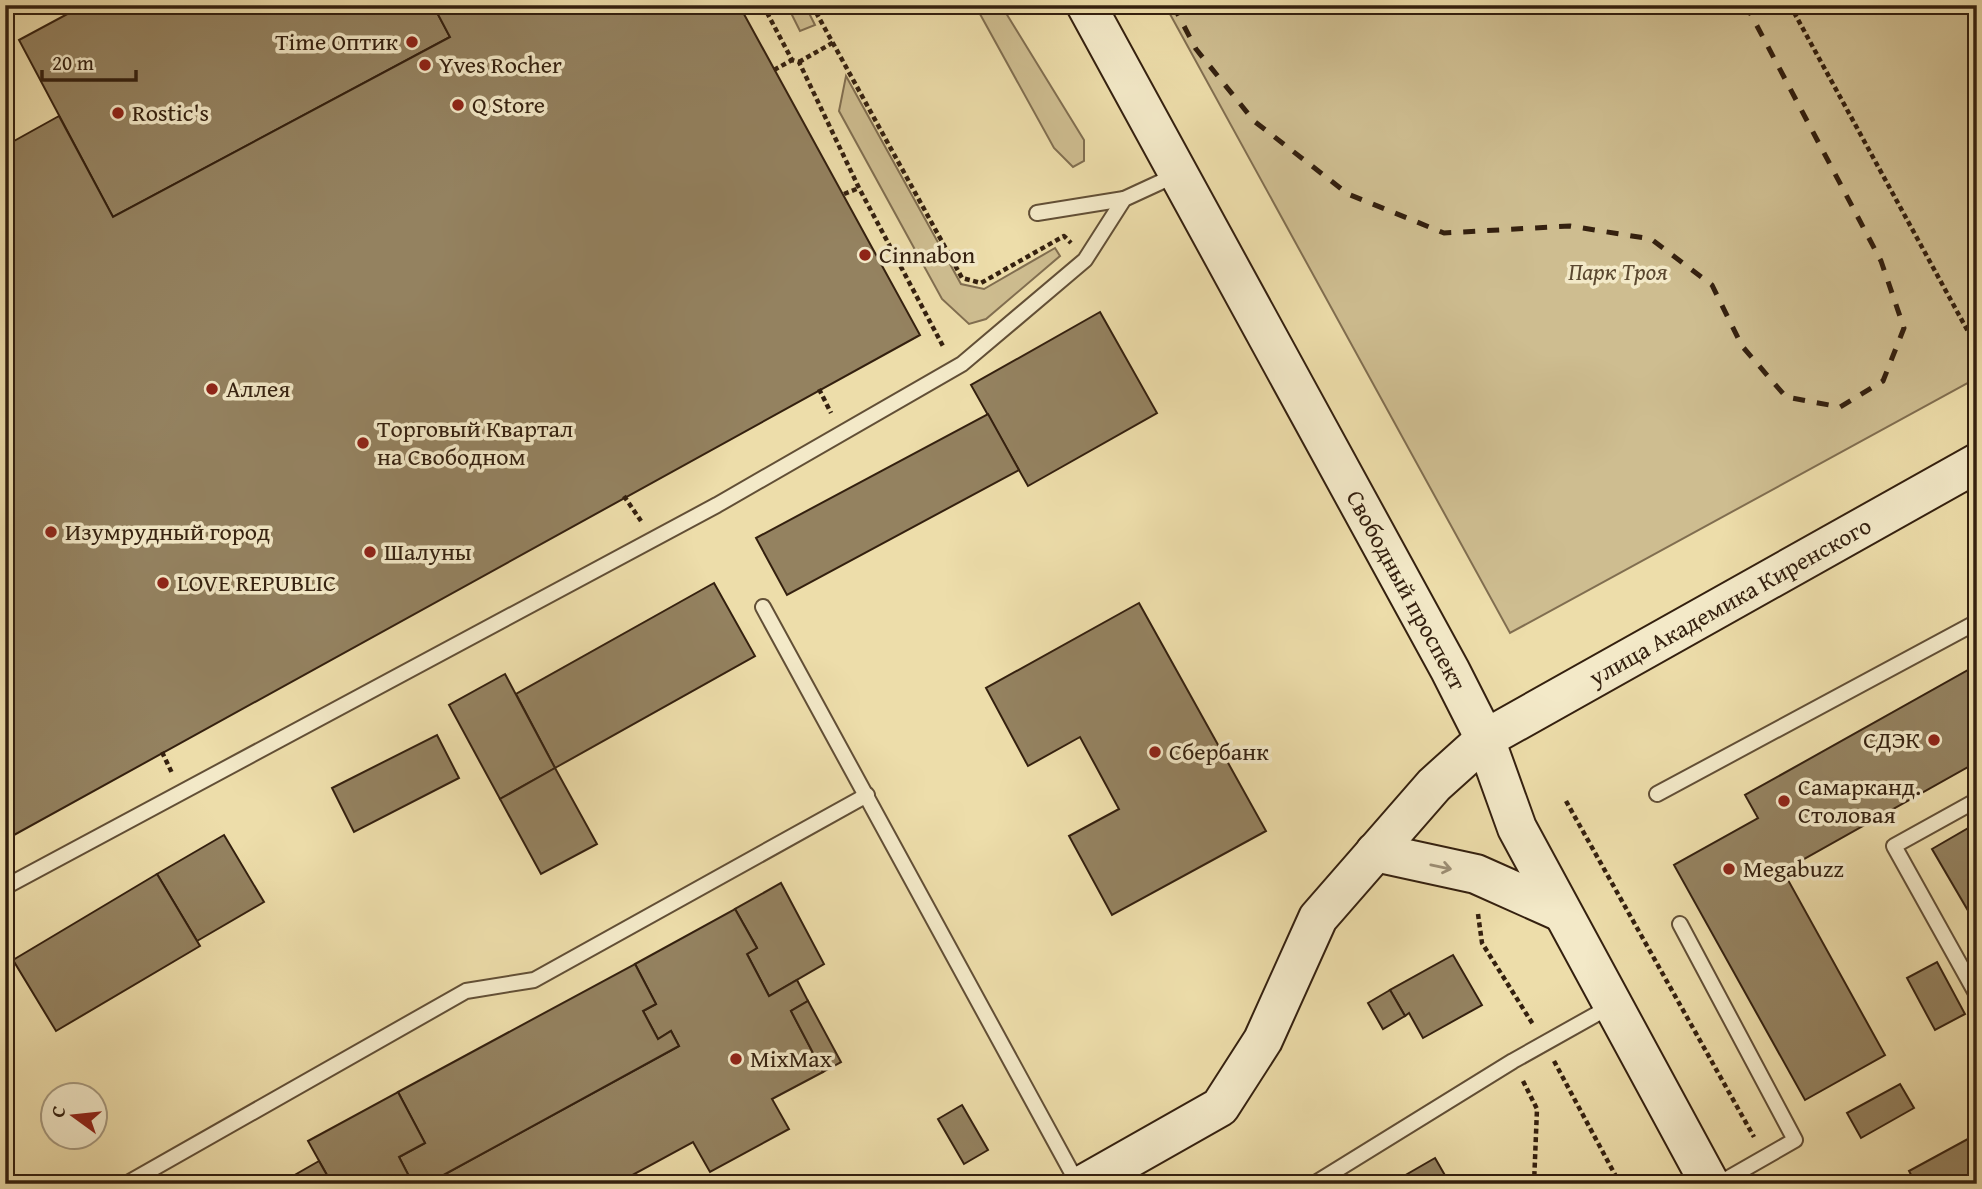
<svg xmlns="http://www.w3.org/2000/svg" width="1982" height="1189" font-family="'Gentium Book Plus',serif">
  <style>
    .green { fill: #cebd90; stroke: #816e50; stroke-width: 2 }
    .building { fill: #948260; stroke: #34200f; stroke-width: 2 }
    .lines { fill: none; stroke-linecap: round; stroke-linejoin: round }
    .lane-casing { stroke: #624f36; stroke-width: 18 }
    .secondary-casing { stroke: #34200f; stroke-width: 42 }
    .path { stroke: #34200f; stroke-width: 4.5; stroke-dasharray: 5 3.5; stroke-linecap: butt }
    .lane { stroke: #f3e9c8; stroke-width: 14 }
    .secondary { stroke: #f3e9c8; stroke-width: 38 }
    .rail { stroke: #34200f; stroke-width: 5; stroke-dasharray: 12 12; stroke-linecap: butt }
    .oneway { stroke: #9d8f75 }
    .poi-dot { fill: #8f2418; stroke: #f3e9c8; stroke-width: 2.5 }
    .labels { text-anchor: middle; stroke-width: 7; stroke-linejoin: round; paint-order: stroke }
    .poi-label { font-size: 24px; fill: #34200f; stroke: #f3e9c8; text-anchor: start }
    .park-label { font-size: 24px; font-style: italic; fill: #5a472f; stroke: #f3e9c8 }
    .street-label { font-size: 24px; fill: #34200f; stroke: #f3e9c8 }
  </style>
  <rect width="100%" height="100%" fill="#edddaa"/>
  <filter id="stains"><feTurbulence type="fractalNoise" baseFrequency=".00286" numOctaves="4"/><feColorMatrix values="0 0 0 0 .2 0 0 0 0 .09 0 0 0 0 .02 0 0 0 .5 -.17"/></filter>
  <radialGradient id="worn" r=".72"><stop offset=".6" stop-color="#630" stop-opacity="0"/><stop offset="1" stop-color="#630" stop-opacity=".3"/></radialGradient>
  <g class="green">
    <path d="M787,5H805L815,25L800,31Z"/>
    <path d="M975,5H1001L1084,140V161L1073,167L1054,148Z"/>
    <path d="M1165,5H1977V378L1510,633Z"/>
    <path d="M846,76L961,284L984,289L1055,248L1060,256L986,319L969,324L942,299L839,111Z"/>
  </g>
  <g class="building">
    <path d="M84,5H433L450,37L113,217L19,40Z"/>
    <path d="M433,5H739L920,335L5,840V146L59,116L113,217L450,37Z"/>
    <path d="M1100,312L1157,413L1028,486L971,385Z"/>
    <path d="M988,414L1019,470L787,595L756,538Z"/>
    <path d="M714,583L755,656L555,768L516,694Z"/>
    <path d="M1139,603L1266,831L1112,915L1069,836L1119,809L1080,737L1028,766L986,688Z"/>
    <path d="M1977,665V762L1783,871L1885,1055L1805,1100L1674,865L1758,818L1745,795Z"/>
    <path d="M505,674L555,768L500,799L449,705Z"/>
    <path d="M437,735L459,778L354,832L332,788Z"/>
    <path d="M555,768L597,844L541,874L500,799Z"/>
    <path d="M1977,823V926L1932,849Z"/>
    <path d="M224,835L264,902L197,941L157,874Z"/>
    <path d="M157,874L200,946L56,1031L13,960Z"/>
    <path d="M781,883L824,964L769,996L747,954L757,948L735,909Z"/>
    <path d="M735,909L757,948L747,954L769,996L797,980L808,1001L791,1011L823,1072L772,1099L789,1129L710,1172L693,1142L616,1184H427L679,1046L671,1031L658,1039L643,1011L656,1004L635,964Z"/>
    <path d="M1453,955L1482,1005L1423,1038L1409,1013L1405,1016L1390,990Z"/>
    <path d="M1937,962L1965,1014L1935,1030L1907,978Z"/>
    <path d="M635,964L656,1004L643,1011L658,1039L671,1031L679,1046L427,1184H413L399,1157L425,1143L398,1092Z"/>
    <path d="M1390,990L1405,1016L1383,1029L1368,1003Z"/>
    <path d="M808,1001L841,1062L823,1072L791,1011Z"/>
    <path d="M1900,1084L1914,1108L1861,1138L1847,1113Z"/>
    <path d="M398,1092L425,1143L399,1157L413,1184H368L365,1177L352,1184H332L308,1141Z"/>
    <path d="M962,1105L988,1150L964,1164L938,1119Z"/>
    <path d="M1977,1134V1184H1916L1909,1171Z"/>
    <path d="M1435,1158L1450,1184H1390Z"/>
    <path d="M319,1161L332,1184H279Z"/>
  </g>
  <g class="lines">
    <g class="lane-casing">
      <g id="lane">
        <path d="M1037,213L1124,199"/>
        <path d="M1964,471L1977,493"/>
        <path d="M763,607L1078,1184"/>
        <path d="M1657,794L1977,622"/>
        <path d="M1977,800L1894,846L1977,995"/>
        <path d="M5,887L717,505L962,364L1085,260L1124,199L1176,175"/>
        <path d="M1680,924L1795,1140L1718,1184"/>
        <path d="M126,1184L466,991L534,980L867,795"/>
        <path d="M1314,1184L1513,1061L1611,1006"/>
      </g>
    </g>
    <g class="secondary-casing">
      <g id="secondary">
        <path id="s1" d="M1086,5L1450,670L1485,739L1517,828L1710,1184"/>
        <path d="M1375,852L1476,874L1561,912"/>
        <path id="s2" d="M1084,1184L1220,1107L1263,1040L1318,918L1434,785L1485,739L1977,463"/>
      </g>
    </g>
    <g class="path">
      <path d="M763,5L792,60L799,62L859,188L944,348"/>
      <path d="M812,5L962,278L981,283L1064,236L1071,243"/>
      <path d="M1790,5L1977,348"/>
      <path d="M799,62L834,42"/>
      <path d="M774,70L792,60"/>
      <path d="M844,194L859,188"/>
      <path d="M819,389L831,413"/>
      <path d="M624,496L641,521"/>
      <path d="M162,752L172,773"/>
      <path d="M1566,801L1754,1137"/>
      <path d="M1478,914L1482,943L1534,1026"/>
      <path d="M1554,1061L1620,1184"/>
      <path d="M1523,1081L1537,1109L1534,1184"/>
    </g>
    <use href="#lane" class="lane"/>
    <use href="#secondary" class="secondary"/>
    <path class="rail" d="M1173,5L1196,49L1254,121L1348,194L1444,233L1570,226L1651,239L1712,285L1742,346L1786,397L1840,407L1883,381L1904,328L1881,261L1746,5"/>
  </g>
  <defs><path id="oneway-shaft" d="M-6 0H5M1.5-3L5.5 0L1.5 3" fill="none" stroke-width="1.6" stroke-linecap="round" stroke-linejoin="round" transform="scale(1.75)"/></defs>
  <use class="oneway" href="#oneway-shaft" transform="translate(1441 867) rotate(12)"/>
  <g class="poi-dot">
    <circle cx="412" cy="42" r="7"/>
    <circle cx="425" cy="65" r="7"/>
    <circle cx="458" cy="105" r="7"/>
    <circle cx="118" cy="113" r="7"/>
    <circle cx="865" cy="255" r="7"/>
    <circle cx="212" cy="389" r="7"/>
    <circle cx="363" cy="443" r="7"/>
    <circle cx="51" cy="532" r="7"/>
    <circle cx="370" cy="552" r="7"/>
    <circle cx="163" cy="583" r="7"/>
    <circle cx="1934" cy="740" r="7"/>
    <circle cx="1155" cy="752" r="7"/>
    <circle cx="1784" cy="801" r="7"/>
    <circle cx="1729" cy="869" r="7"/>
    <circle cx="736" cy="1059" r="7"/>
  </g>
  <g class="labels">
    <g class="poi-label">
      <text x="398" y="50" text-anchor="end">Time Оптик</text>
      <text x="439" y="73">Yves Rocher</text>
      <text x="472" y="113">Q Store</text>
      <text x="132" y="121">Rostic's</text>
      <text x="879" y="263">Cinnabon</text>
      <text x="226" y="397">Аллея</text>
      <text x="377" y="437">Торговый Квартал<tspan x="377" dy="28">на Свободном</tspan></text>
      <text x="65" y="540">Изумрудный город</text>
      <text x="384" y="560">Шалуны</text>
      <text x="177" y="591">LOVE REPUBLIC</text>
      <text x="1920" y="748" text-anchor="end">СДЭК</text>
      <text x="1169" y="760">Сбербанк</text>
      <text x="1798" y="795">Самарканд.<tspan x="1798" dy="28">Столовая</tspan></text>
      <text x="1743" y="877">Megabuzz</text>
      <text x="750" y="1067">MixMax</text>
    </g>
    <g class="park-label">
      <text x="1618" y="280">Парк Троя</text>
    </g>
    <g class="street-label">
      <text dy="8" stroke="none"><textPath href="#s1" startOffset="667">Свободный проспект</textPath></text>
      <text dy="8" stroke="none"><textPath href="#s2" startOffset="896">улица Академика Киренского</textPath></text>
    </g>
  </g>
  <rect width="1982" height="1189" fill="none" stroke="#edddaa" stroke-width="28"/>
  <rect x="7" y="7" width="1968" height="1175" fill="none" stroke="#34200f" stroke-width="3.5"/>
  <rect x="14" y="14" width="1954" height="1161" fill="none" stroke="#34200f" stroke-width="2"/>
  <g transform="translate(74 1116) rotate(285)"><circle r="33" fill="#f3e9c8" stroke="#a7997e" stroke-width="2"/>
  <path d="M0-5L12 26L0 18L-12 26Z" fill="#8f2418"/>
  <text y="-10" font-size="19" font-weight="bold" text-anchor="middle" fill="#34200f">С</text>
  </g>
  <path d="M42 70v10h94v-10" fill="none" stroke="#34200f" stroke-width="3.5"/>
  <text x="52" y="70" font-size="21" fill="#34200f" stroke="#f3e9c8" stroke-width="5" paint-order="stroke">20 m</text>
  <rect width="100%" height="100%" filter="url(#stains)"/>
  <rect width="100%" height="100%" fill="url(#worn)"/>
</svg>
